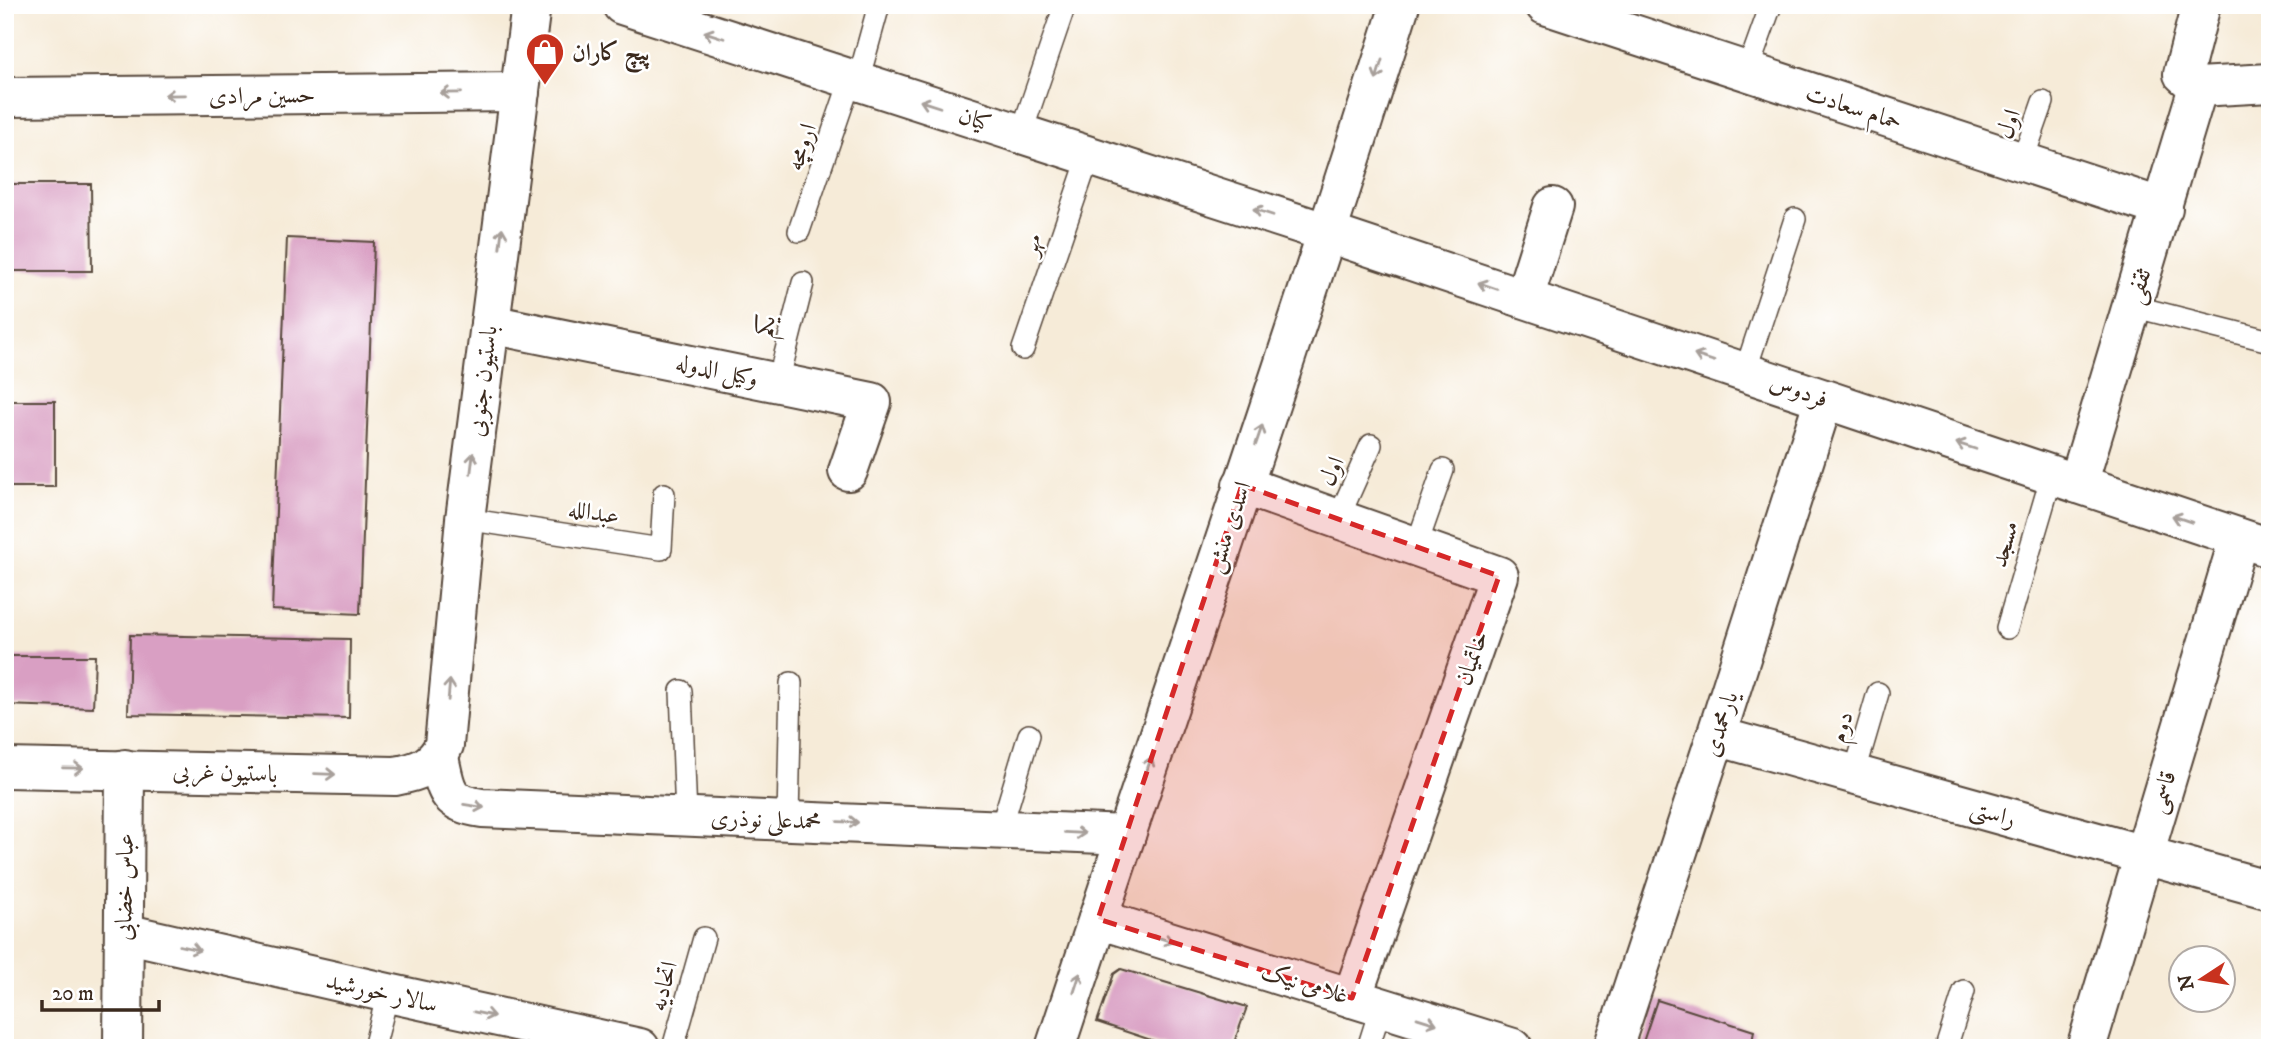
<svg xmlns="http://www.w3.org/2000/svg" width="2275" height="1053" font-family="'IM FELL DW Pica',Amiri,serif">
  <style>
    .building { fill: #d99fc3 }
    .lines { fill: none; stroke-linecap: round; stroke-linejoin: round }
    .service-casing { stroke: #57473a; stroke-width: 24 }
    .minor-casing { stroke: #57473a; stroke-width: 42 }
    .tertiary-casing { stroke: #57473a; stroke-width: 42 }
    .service { stroke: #fff; stroke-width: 21 }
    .minor { stroke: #fff; stroke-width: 38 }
    .tertiary { stroke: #fff; stroke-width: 38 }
    .oneway { stroke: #a79f9a }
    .marked { fill: #d62828; fill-opacity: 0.2; stroke: #d62828; stroke-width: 5; stroke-dasharray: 14 9; stroke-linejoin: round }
    .labels { text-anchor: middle; stroke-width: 5; stroke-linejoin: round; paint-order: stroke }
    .poi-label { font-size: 24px; font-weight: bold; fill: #3b2a1e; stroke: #fff; text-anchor: start }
    .street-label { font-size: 24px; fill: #3b2a1e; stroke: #fff }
  </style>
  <rect width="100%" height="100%" fill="#fff"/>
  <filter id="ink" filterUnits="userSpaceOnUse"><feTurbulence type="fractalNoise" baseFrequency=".0143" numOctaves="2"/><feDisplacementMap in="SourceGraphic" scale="14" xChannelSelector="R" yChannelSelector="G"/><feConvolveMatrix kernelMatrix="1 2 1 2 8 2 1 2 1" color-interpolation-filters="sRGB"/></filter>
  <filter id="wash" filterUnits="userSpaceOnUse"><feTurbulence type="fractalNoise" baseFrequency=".00686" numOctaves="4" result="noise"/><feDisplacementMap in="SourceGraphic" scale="28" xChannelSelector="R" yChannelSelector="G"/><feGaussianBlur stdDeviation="1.57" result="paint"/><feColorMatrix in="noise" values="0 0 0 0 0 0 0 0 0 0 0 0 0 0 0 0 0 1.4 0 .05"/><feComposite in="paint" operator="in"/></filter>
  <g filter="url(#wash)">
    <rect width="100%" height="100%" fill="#f6ebd8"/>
    <g id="blocks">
      <g class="building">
        <path d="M5,184H91L92,271H5Z"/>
        <path d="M287,238L374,242L360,614L272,610Z"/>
        <rect x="5" y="401" width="50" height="86"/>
        <path d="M130,635L350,639L349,718L128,714Z"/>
        <path d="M5,656H95L93,708L5,705Z"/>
        <path d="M1121,969L1247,1007L1232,1048H1175L1097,1022L1114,974Z"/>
        <path d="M1657,1000L1754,1031L1751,1048H1641Z"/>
      </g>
    </g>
  </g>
  <g filter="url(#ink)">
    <use href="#blocks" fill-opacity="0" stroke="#57473a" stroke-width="2"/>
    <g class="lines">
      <g class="service-casing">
        <g id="service">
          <path d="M1747,72L1771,5"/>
          <path d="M858,81L879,5"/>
          <path d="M1021,134L1065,5"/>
          <path d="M2022,162L2043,102"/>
          <path d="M799,231L851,79"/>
          <path d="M2132,306L2270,341"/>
          <path d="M1023,349L1089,156"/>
          <path d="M1745,372L1795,219"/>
          <path d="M778,382L803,283"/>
          <path d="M465,519L661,549L664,494"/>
          <path d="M1338,519L1371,445"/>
          <path d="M1416,547L1443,470"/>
          <path d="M2007,628L2052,475"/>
          <path d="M681,691L686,816"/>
          <path d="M1854,775L1878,693"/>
          <path d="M788,819L791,683"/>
          <path d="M1001,828L1029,735"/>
          <path d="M374,1048L388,993"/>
          <path d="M673,1048L704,938"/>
          <path d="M1368,1048L1381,1007"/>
          <path d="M1946,1048L1964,991"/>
        </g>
      </g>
      <g class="minor-casing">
        <g id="minor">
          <path d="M1545,5L2163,208"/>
          <path d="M2198,87L2183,74L2201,5"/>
          <path d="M2198,87L2270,83"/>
          <path d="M1524,298L1553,207"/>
          <path d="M490,324L872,402L848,471"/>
          <path d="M2078,484L2198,87"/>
          <path d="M1242,485L1499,576L1352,998"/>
          <path d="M1716,736L2270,890"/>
          <path d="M439,757C446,789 445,803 482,808L1126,835"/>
          <path d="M124,933L388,993L640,1048"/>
          <path d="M1613,1048L1716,736L1824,399"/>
          <path d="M2086,1048L2239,538"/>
        </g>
      </g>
      <g class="tertiary-casing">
        <g id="tertiary">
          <path d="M622,5L1328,233L2270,548"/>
          <path d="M5,97L520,92"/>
          <path d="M5,768L395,776C418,772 434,767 444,745L465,519L531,5"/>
          <path d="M1098,919L1513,1048"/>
          <path d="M123,1048L125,769"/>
          <path d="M1055,1048C1170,700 1290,354 1400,5"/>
        </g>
      </g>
      <use href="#service" class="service"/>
      <use href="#minor" class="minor"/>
      <use href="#tertiary" class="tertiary"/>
    </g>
    <defs><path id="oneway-shaft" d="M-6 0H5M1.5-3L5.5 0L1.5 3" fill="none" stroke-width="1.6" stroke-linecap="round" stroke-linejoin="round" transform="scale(1.75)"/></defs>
    <g class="oneway">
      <use href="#oneway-shaft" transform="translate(714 35) rotate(-162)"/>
      <use href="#oneway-shaft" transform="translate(1379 70) rotate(107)"/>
      <use href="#oneway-shaft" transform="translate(451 93) rotate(179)"/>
      <use href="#oneway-shaft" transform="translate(175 95) rotate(179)"/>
      <use href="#oneway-shaft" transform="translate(930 104) rotate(-162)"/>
      <use href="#oneway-shaft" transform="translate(1263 212) rotate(-162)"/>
      <use href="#oneway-shaft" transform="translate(501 238) rotate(-83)"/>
      <use href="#oneway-shaft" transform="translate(1488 286) rotate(-161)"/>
      <use href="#oneway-shaft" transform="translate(1704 358) rotate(-162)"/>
      <use href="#oneway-shaft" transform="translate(1259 435) rotate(-71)"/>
      <use href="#oneway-shaft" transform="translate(1966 446) rotate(-162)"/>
      <use href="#oneway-shaft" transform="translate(472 463) rotate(-83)"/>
      <use href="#oneway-shaft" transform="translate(2182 519) rotate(-161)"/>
      <use href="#oneway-shaft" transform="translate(449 690) rotate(-85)"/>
      <use href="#oneway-shaft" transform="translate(1148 767) rotate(-72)"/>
      <use href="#oneway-shaft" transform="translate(73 768) rotate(1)"/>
      <use href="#oneway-shaft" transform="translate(325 774) rotate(2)"/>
      <use href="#oneway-shaft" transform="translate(474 806) rotate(9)"/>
      <use href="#oneway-shaft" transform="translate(848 822) rotate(2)"/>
      <use href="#oneway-shaft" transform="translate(1075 833) rotate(3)"/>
      <use href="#oneway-shaft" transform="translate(1163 939) rotate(17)"/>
      <use href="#oneway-shaft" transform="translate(190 948) rotate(13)"/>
      <use href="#oneway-shaft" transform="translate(1077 983) rotate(-72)"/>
      <use href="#oneway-shaft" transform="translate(484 1014) rotate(12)"/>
      <use href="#oneway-shaft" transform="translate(1427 1021) rotate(17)"/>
    </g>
  </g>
  <path class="marked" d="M1242,485L1499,576L1352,998L1098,919Z"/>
  <defs>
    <g id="shop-pin" transform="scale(2.0125)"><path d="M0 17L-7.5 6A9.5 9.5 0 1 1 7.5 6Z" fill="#c8321e" stroke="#fff"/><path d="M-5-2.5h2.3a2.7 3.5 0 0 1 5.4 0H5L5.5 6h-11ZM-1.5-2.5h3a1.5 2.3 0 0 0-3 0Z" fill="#fff"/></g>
  </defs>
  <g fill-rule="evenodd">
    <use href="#shop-pin" x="545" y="52"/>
  </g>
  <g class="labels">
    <g class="poi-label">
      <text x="572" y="60">پیچ کاران</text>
    </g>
    <g class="street-label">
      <text transform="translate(262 95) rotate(-1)" y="8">حسین مرادی</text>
      <text transform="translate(1854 107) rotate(18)" y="8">حمام سعادت</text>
      <text transform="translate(975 119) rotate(18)" y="8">کیان</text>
      <text transform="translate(2008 124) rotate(-70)" y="8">اول</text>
      <text transform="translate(801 147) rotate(-71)" y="8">ارومچه</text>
      <text transform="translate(1031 244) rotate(-71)" y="8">مهر</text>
      <text transform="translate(2138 286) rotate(-73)" y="8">ثقفی</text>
      <text transform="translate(765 326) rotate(-76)" y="8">یکم</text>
      <text transform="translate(717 370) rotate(12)" y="8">وکیل الدوله</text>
      <text transform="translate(482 381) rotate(-83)" y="8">باستیون جنوبی</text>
      <text transform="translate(1799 390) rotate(19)" y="8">فردوس</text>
      <text transform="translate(1331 471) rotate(-66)" y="8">اول</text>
      <text transform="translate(594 512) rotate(9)" y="8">عبدالله</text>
      <text transform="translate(1228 527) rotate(-71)" y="8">اسدی منش</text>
      <text transform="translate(2004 544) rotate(-74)" y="8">مسجد</text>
      <text transform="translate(1471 658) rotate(-71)" y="8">خاتمیان</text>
      <text transform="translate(1720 724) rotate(-72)" y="8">یارمحمدی</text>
      <text transform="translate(1841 727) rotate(-74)" y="8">دوم</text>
      <text transform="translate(225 772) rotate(2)" y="8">باستیون غربی</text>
      <text transform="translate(2162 792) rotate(-73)" y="8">قاسمی</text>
      <text transform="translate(1993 813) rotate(16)" y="8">راستی</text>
      <text transform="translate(766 819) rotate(2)" y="8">محمدعلی نوذری</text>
      <text transform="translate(124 887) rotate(-89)" y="8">عباس خضابی</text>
      <text transform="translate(1305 983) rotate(17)" y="8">غلامی نیک</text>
      <text transform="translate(663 986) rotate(-75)" y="8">اتحادیه</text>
      <text transform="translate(382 992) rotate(13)" y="8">سالار خورشید</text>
    </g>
  </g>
  <rect width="2275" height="1053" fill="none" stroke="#fff" stroke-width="28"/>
  <g transform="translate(2202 979) rotate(258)"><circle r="33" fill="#ffffff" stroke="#b1aaa5" stroke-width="2"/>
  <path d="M0-5L12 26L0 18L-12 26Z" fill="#c8321e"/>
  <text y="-10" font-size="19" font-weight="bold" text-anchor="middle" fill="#3b2a1e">N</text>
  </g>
  <path d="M42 1000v10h117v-10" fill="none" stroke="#3b2a1e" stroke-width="3.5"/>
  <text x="52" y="1000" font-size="21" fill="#3b2a1e" stroke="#ffffff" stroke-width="5" paint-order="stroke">20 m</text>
</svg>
